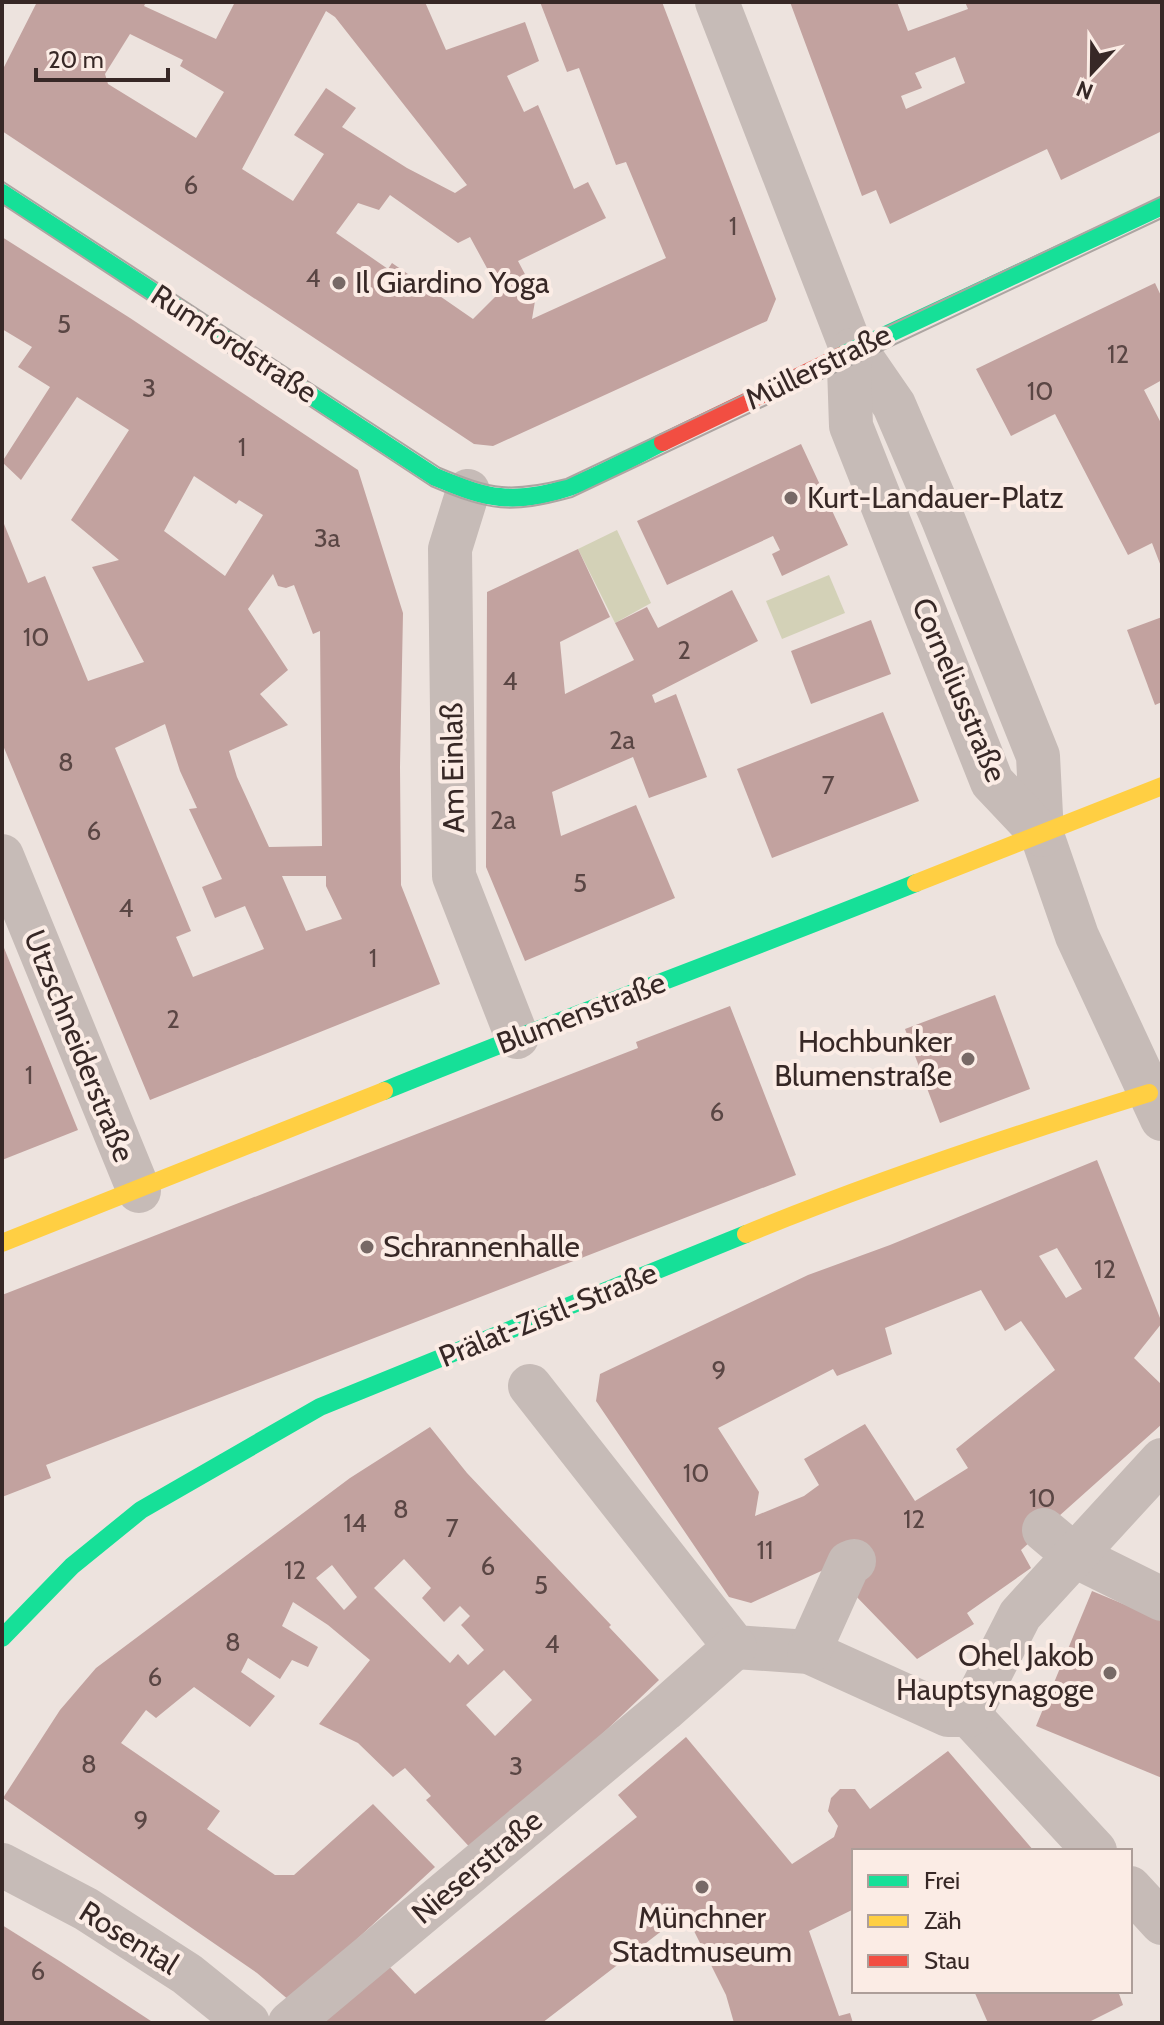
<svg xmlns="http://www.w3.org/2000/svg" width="1164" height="2025" font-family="Cabin,sans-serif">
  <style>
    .green { fill: #d3d1b7 }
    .building { fill: #c2a29f; fill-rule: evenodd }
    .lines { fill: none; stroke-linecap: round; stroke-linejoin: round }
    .street { stroke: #c6bbb7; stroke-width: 44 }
    .fast { stroke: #16e098; stroke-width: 18 }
    .slow { stroke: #ffcf43; stroke-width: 18 }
    .jam { stroke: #f24e42; stroke-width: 18 }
    .tram { stroke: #ada5a2; stroke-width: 2 }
    .poi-dot { fill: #776966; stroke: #fbece5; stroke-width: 3 }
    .labels { text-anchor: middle; stroke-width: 8; stroke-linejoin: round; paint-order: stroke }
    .number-label { font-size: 26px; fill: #5a4644 }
    .poi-label { font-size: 30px; fill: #372826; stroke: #fbece5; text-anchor: start }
    .street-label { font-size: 30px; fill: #372826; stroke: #fbece5 }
  </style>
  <rect width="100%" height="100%" fill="#ede3de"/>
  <g class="green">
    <path d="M617,530L651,603L615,623L578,549Z"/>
    <path d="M829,575L845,613L782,639L766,601Z"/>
  </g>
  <g class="building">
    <path d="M37,2H146L144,6L216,39L235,2H425L446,50L525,22L539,61L507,76L524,112L538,105L574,189L588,182L606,218L518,261L536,295L532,319L666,258L626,162L616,165L579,68L567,72L540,2H662L776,299L767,321L493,446L474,444L2,131V71ZM326,11L335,17L467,185L455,193L407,168L342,127L356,108L326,88L294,135L324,154L293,201L242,169ZM130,34L183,60L180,66L224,92L196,138L108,84L105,74ZM390,195L458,243L470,237L500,292L473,319L392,263L388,269L336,233L358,203L379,210Z"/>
    <path d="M790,2H897L908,31L968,9L965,2H1162V131L1061,180L1047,149L890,224L876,190L862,196ZM955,57L965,83L906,109L901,96L922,88L915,73Z"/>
    <path d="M2,237L130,318L358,470L403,613L400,767L401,885L440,984L150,1100L2,743V519L28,583L45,576L88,681L144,662L92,567L119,560L71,520L129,430L77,397L21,480L2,462L50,387L18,367L32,347L2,329ZM194,476L236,504L239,500L263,515L225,576L164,531ZM273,574L278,586L286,588L294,585L313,634L320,631L322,846L269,847L237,777L229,751L288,725L260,694L288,670L248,609ZM165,724L180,771L197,808L189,809L222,879L202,887L215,918L245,906L264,949L193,977L176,937L191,931L115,748ZM282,876H326V886L342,919L306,931Z"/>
    <path d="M1155,283L1162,298V380L1144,390L1162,425V569L1152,543L1128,555L1055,414L1011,436L976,369Z"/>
    <path d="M801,444L848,545L782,576L772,554L780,550L773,536L667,585L637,521Z"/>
    <path d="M578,549L610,617L560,642L565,694L634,660L615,623L647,607L658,628L732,590L758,641L652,695L655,703L676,694L707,777L649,798L633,757L552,792L561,836L636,805L675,898L525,961L486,867L487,592Z"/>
    <path d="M1162,617V702L1155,705L1127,630Z"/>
    <path d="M871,620L891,674L811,704L791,651Z"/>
    <path d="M883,712L919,801L772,858L737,769Z"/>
    <path d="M2,943L78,1130L2,1160Z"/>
    <path d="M995,995L1030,1089L940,1123L905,1029Z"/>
    <path d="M730,1006L796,1175L46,1465L51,1478L2,1497V1295L638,1048L636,1042Z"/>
    <path d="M1097,1160L1162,1323L1134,1358L1162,1385V1424L1021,1550L1031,1568L967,1613L974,1624L917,1659L851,1591L841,1562L751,1603L729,1597L596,1401L600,1374L808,1275L890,1245ZM1057,1248L1082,1289L1066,1298L1039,1256ZM981,1290L1005,1331L1021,1321L1055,1370L956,1449L968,1468L915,1501L865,1424L804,1459L819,1485L804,1496L755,1516L759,1492L718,1428L833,1369L837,1376L892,1354L885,1328Z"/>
    <path d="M430,1427L467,1473L611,1625L609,1627L659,1680L476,1854L426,1800L431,1796L405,1768L393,1777L358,1743L319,1724L370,1660L328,1625L293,1602L282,1626L318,1647L308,1667L292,1660L280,1679L248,1658L241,1672L275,1696L250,1727L194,1687L156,1718L146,1710L121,1743L220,1811L207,1829L275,1875H294L373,1804L435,1867L290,2001L257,1973L3,1798L60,1710L96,1668L350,1478ZM404,1559L431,1588L422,1598L444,1622L460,1606L470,1616L461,1625L484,1650L468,1665L458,1654L450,1663L374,1588ZM332,1565L357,1597L344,1610L316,1578ZM504,1670L532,1700L495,1736L466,1705Z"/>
    <path d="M1092,1591L1162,1620V1778L1036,1726Z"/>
    <path d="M686,1737L792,1864L834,1837L838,1826L828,1811L831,1798L840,1789H855L870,1809L948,1751L1034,1851H854V1909L809,1931L839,2016L850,2013L853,2023H734L726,1995L685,1913L542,2023H318L387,1964L415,1994L637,1817L618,1795Z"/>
    <path d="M2,1925L61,1962L154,2023H2Z"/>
    <path d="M974,1991H1118L1123,2005L1087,2023H988Z"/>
  </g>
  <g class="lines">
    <g class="street">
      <path d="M717,2L852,350L863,360L894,405L943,519L1038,756L1042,835L1077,936L1162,1119"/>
      <path d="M852,350L849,367L851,426L992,782L1042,835"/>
      <path d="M468,491L450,549L454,876L517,1037"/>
      <path d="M2,856L139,1191"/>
      <path d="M530,1386L735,1647L809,1652L948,1715H969L1095,1851"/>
      <path d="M1044,1530L1075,1556L1162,1599"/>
      <path d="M809,1652L849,1563L854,1561"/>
      <path d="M969,1715L1020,1615L1162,1460"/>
      <path d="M2,1865L86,1909L187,1974L248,2023"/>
      <path d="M1130,1888L1162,1923"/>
      <path d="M290,2023L664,1710L735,1647"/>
    </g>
    <g class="fast">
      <path d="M2,193L435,477C456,485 477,495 500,497C559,503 612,467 663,442"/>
      <path d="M843,355L1162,206"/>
      <path d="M384,1091C560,1019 739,954 916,883"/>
      <path d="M2,1638L72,1566L141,1510L320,1407L746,1234"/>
    </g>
    <g class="slow">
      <path d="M916,883L1162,786"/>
      <path d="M746,1234C878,1180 1013,1135 1149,1093"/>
      <path d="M2,1243L384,1091"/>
    </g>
    <path class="jam" d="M663,442L843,355"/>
    <g class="tram">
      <path d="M2,181L440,468C492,490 511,493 566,479L1162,196"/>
      <path d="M2,204L431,486C490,511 510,514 572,497L1162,218"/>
    </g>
  </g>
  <g class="poi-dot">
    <circle cx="339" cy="283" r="8"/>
    <circle cx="791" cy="498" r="8"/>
    <circle cx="968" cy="1059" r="8"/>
    <circle cx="367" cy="1247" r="8"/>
    <circle cx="1110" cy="1673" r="8"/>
    <circle cx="702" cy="1887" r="8"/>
  </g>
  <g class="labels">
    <g class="number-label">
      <text x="191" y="194">6</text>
      <text x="733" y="235">1</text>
      <text x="313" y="287">4</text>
      <text x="64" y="333">5</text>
      <text x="1118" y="363">12</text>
      <text x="149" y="397">3</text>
      <text x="1040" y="400">10</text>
      <text x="242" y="456">1</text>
      <text x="327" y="547">3a</text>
      <text x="36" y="646">10</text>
      <text x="684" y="659">2</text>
      <text x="510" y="690">4</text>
      <text x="622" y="749">2a</text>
      <text x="66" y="771">8</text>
      <text x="828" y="794">7</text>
      <text x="503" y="829">2a</text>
      <text x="94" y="840">6</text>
      <text x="580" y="892">5</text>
      <text x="126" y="917">4</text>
      <text x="373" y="967">1</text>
      <text x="173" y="1028">2</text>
      <text x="29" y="1084">1</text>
      <text x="717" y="1121">6</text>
      <text x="1105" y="1278">12</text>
      <text x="719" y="1379">9</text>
      <text x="696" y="1482">10</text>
      <text x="1042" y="1507">10</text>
      <text x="401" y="1518">8</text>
      <text x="914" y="1528">12</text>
      <text x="355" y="1532">14</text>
      <text x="452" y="1537">7</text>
      <text x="765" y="1559">11</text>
      <text x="488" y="1575">6</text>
      <text x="295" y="1579">12</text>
      <text x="541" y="1594">5</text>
      <text x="233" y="1651">8</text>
      <text x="552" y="1653">4</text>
      <text x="155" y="1686">6</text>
      <text x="89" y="1773">8</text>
      <text x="516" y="1775">3</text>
      <text x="141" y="1829">9</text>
      <text x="38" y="1980">6</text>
    </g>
    <g class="poi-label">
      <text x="355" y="293">Il Giardino Yoga</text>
      <text x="807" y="508">Kurt-Landauer-Platz</text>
      <text x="952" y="1052" text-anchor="end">Hochbunker<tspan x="952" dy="34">Blumenstraße</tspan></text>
      <text x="383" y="1257">Schrannenhalle</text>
      <text x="1094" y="1666" text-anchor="end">Ohel Jakob<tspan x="1094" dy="34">Hauptsynagoge</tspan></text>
      <text x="702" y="1928" text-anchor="middle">Münchner<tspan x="702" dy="34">Stadtmuseum</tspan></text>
    </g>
    <g class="street-label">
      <text transform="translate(234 344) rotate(33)" y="10">Rumfordstraße</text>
      <text transform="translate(818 367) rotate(-26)" y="10">Müllerstraße</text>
      <text transform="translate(959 690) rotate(67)" y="10">Corneliusstraße</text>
      <text transform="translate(453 768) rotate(-91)" y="10">Am Einlaß</text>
      <text transform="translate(581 1013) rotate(-21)" y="10">Blumenstraße</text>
      <text transform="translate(79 1046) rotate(68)" y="10">Utzschneiderstraße</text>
      <text transform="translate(548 1315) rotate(-22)" y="10">Prälat-Zistl-Straße</text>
      <text transform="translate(477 1867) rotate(-40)" y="10">Nieserstraße</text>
      <text transform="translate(129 1938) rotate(32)" y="10">Rosental</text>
    </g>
  </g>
  <rect width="1164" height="2025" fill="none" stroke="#372826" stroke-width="8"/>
  <rect x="852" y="1849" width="280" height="144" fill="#fbece5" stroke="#ad9e99" stroke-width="2"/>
  <rect x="868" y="1875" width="40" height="12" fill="#16e098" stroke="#ad9e99" stroke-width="2"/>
  <text x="924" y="1889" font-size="24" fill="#372826">Frei</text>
  <rect x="868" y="1915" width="40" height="12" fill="#ffcf43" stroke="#ad9e99" stroke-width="2"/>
  <text x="924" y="1929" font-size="24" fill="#372826">Zäh</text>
  <rect x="868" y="1955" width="40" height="12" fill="#f24e42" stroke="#ad9e99" stroke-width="2"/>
  <text x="924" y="1969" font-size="24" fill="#372826">Stau</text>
  <g transform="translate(1092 72) rotate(202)" stroke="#fbece5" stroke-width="6" paint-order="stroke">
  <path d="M0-6L14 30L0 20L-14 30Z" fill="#372826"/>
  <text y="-12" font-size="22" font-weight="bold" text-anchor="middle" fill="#372826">N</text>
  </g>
  <path d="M36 68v12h132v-12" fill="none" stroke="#372826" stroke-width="4"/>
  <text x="48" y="68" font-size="24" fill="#372826" stroke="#fbece5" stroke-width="6" paint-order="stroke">20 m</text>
</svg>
